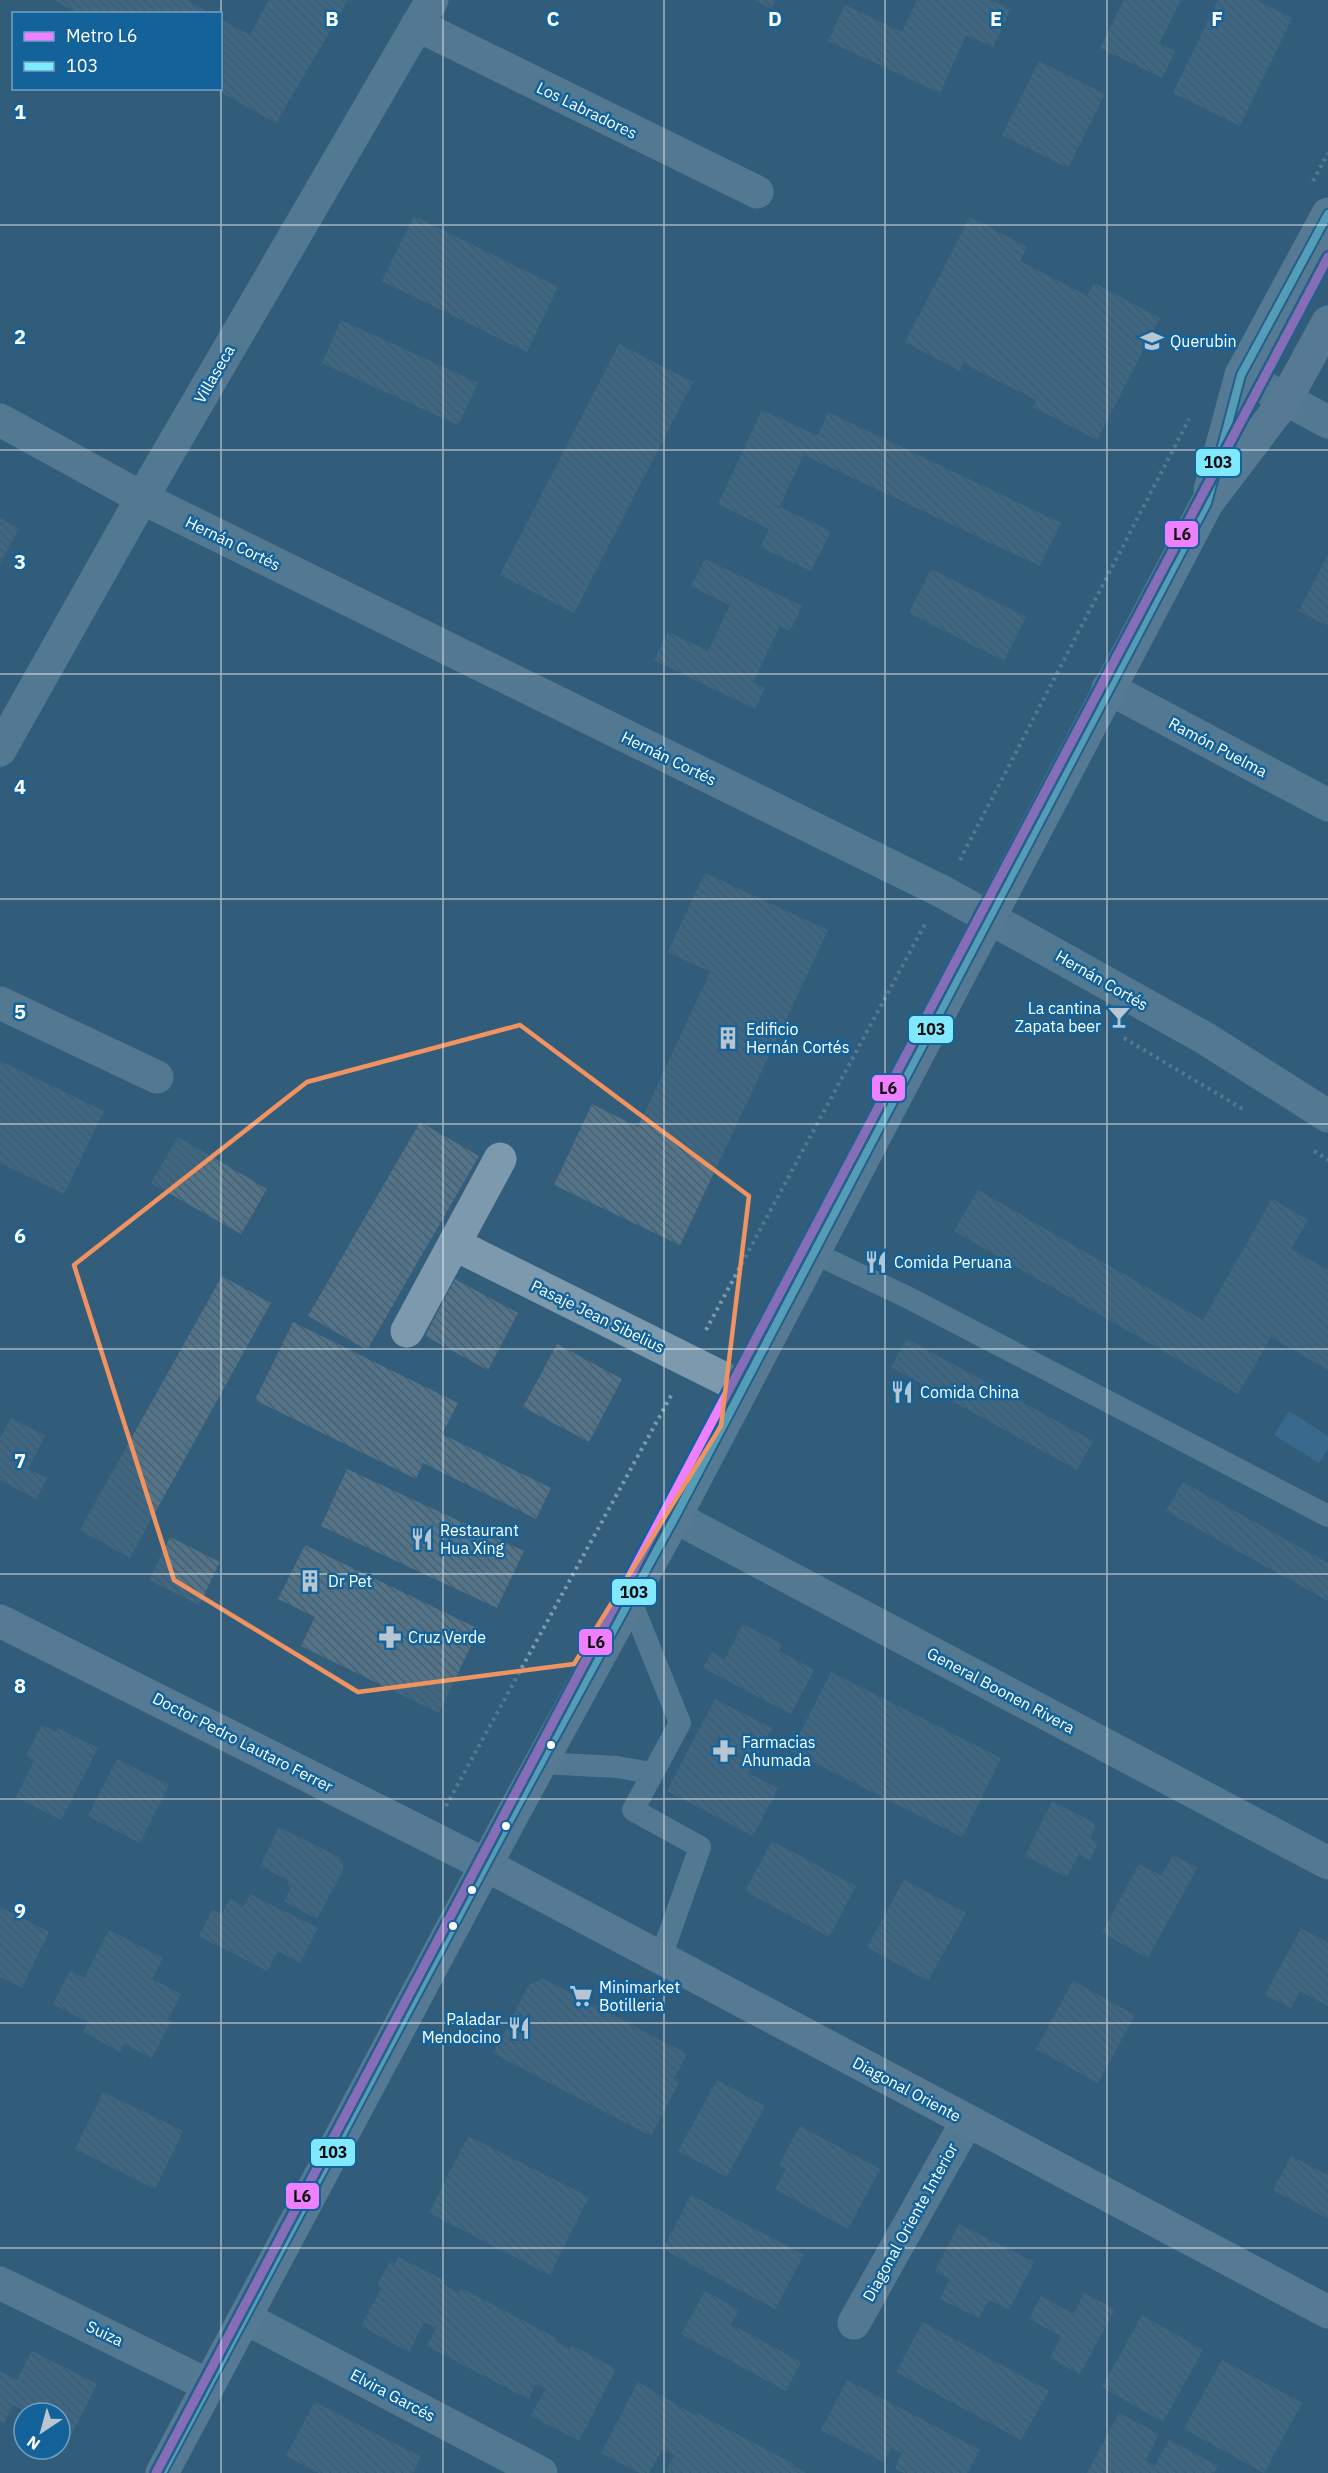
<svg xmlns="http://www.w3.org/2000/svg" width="1328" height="2473" font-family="'IBM Plex Sans',sans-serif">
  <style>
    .water { fill: #43799f }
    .building { fill: url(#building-back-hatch) }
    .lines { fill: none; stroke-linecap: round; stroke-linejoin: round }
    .path { stroke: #7d99ad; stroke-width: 4; stroke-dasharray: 3 4.5; stroke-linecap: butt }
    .service { stroke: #7d99ad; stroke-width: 22 }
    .minor { stroke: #7d99ad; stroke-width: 33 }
    .secondary { stroke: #849eb1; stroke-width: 33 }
    .bus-1-casing { stroke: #13639a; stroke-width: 12 }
    .bus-1 { stroke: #80e8ff; stroke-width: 8 }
    .metro-1-casing { stroke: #13639a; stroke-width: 14 }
    .metro-1 { stroke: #ee80ff; stroke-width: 9 }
    .marked { fill: none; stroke: #f09361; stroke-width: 4.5; stroke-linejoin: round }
    .grid { fill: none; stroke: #fff; stroke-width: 1.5; stroke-opacity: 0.55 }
    .bus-dot { fill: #fff; stroke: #13639a; stroke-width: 2 }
    .labels { text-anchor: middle; stroke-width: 5; stroke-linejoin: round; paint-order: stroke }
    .street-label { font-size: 16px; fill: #fff; stroke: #13639a }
    .poi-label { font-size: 16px; fill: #fff; stroke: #13639a; text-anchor: start }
    .grid-label { font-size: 20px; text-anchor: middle; font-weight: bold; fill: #fff; stroke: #13639a; stroke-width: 5; stroke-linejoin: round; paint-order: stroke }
    .line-badge { stroke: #13639a; stroke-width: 2 }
    .pale-badge-label { font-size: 16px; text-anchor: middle; font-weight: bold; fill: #111 }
  </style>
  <defs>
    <pattern id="building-back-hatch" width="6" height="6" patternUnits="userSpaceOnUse" patternTransform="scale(1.5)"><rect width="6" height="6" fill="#51748b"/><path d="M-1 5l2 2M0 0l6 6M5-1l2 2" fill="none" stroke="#4e5e68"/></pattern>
  </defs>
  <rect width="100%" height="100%" fill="#325d7b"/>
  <path class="water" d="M1289,1411L1328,1436V1449L1319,1463L1274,1435Z"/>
  <g class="building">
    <path d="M54,0H187L211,14H79Z"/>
    <path d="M269,0H348L276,123L213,88H220V19L250,35Z"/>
    <path d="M754,0H776L772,9Z"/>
    <path d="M917,0H990L1011,9L993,47L966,35L940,93L828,41L845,5L902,32Z"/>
    <path d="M1124,0H1181L1159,44L1175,51L1162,78L1100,48Z"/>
    <path d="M1218,0H1256L1292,18L1240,126L1173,93Z"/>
    <path d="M1039,61L1105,94L1068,168L1002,135Z"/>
    <path d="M414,216L558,287L527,352L382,281Z"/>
    <path d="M970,217L1027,247L1020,261L1087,296L1094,283L1160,318L1097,440L1033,407L1036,400L963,363L960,371L905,342Z"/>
    <path d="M341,320L478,383L458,425L322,363Z"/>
    <path d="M619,344L693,382L574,613L500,575Z"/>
    <path d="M762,410L818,436L828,412L1061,523L1040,566L804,455L779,507L831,531L811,571L760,547L769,529L718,504Z"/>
    <path d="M0,518L19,529L0,563Z"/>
    <path d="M1328,554V626L1299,611Z"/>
    <path d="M705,559L802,606L790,631L780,626L753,682L765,688L755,709L654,660L668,632L708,651L730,605L691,586Z"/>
    <path d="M931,569L1026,617L1004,661L909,613Z"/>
    <path d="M705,873L828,930L680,1245L554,1185L592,1104L638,1127L710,972L668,952Z"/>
    <path d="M0,1061L104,1111L64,1194L0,1163Z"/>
    <path d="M420,1122L479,1156L367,1350L308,1316Z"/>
    <path d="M178,1137L267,1189L241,1234L151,1183Z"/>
    <path d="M978,1190L1203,1320L1272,1199L1308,1220L1291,1249L1328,1270V1370L1271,1337L1238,1394L954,1231Z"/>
    <path d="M222,1276L271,1303L130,1558L80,1530Z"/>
    <path d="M455,1279L518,1313L488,1370L425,1336Z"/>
    <path d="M293,1322L458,1403L442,1434L551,1488L536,1519L423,1463L416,1479L255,1400Z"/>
    <path d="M907,1339L1093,1441L1077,1470L891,1367Z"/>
    <path d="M557,1344L622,1379L589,1442L523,1407Z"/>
    <path d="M11,1418L45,1436L28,1469L47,1478L36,1499L0,1480V1438Z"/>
    <path d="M347,1469L524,1551L497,1608L321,1526Z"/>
    <path d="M1183,1482L1328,1563V1601L1166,1511Z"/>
    <path d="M170,1537L220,1562L199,1605L149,1580Z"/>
    <path d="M305,1545L479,1629L439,1713L301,1646L315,1617L278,1599Z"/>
    <path d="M743,1624L782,1644L779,1651L814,1670L791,1714L703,1668L712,1652L725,1659Z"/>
    <path d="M831,1672L1001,1758L962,1837L791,1751Z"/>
    <path d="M715,1699L772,1728L748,1773L778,1788L753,1836L667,1791Z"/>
    <path d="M42,1725L56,1732L58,1728L98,1748L61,1820L16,1797L34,1761L26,1756Z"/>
    <path d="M117,1759L169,1785L140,1843L88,1816Z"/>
    <path d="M1052,1801L1096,1824L1090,1838L1098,1842L1090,1860L1079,1854L1067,1877L1025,1856Z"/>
    <path d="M279,1827L339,1857L343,1863V1870L317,1919L284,1901L291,1888L286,1879L260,1866Z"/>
    <path d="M772,1841L856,1886L829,1937L745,1891Z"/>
    <path d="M1173,1855L1197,1868L1148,1958L1102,1933L1139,1864L1161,1876Z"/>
    <path d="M904,1880L966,1913L928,1981L867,1947Z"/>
    <path d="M250,1894L318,1928L300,1963L278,1951L267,1971L199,1936L212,1910L222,1914L230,1899L244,1906Z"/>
    <path d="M0,1907L49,1932L22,1988L0,1977Z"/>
    <path d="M1301,1928L1328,1943V2006L1300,1991L1291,2008L1265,1995Z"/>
    <path d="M109,1930L163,1958L152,1979L181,1994L168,2019L171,2021L152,2058L124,2044L120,2052L83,2032L88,2022L53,2004L70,1971L84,1978Z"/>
    <path d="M542,1978L687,2054L674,2078L680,2081L651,2136L493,2053L528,1986Z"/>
    <path d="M1073,1981L1135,2015L1098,2083L1036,2049Z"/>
    <path d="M717,2080L765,2106L727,2177L678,2151Z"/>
    <path d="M103,2092L183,2131L155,2189L75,2149Z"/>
    <path d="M800,2126L880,2169L848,2229L775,2189L786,2169L779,2165Z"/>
    <path d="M468,2136L589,2197L550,2275L429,2213Z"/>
    <path d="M1291,2156L1328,2175V2219L1273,2190Z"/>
    <path d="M691,2195L804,2255L775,2309L663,2249Z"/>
    <path d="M959,2224L1034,2262L1009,2310L989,2300L979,2318L940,2299L950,2279L935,2271Z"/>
    <path d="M398,2257L444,2280L442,2284L459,2293L461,2288L556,2338L555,2341L570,2349L572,2345L616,2369L579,2441L531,2416L546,2388L536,2384L528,2399L427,2346L436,2328L424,2322L409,2352L361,2326L382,2288L377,2285L390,2261L395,2264Z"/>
    <path d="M705,2291L739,2310L731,2324L801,2362L786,2391L681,2334Z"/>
    <path d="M1084,2293L1115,2309L1080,2374L1050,2358L1061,2336L1029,2319L1041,2296L1074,2314Z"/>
    <path d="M1142,2315L1203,2350L1163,2422L1102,2387Z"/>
    <path d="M923,2322L1049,2391L1021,2440L896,2372Z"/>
    <path d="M32,2351L97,2384L71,2435L60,2429V2413H29L13,2405L4,2424L0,2422V2371L17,2380Z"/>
    <path d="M1222,2360L1302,2403L1264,2473L1184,2429Z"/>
    <path d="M847,2380L980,2450L967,2473H904L895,2468L902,2453L891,2448L883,2462L821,2430Z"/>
    <path d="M638,2382L696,2416L697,2413L794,2464L793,2466L806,2473H670L666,2471L675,2455L662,2449L649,2473H640L601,2453Z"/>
    <path d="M315,2402L421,2457L413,2473H319L286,2456Z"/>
    <path d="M1119,2413L1159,2434L1145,2460L1155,2466L1169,2440L1218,2466L1214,2473H1087Z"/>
  </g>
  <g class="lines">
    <g class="path">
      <path d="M1313,181L1328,153"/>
      <path d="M960,860L1189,419"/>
      <path d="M1124,1038L1246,1111"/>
      <path d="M1314,1151L1328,1160"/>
      <path d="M706,1330L925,924"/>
      <path d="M446,1806L673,1392"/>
    </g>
    <g class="service">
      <path d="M814,1253L907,1297L1328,1516"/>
      <path d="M630,1599L680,1723L633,1810L700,1847L661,1957"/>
      <path d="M541,1763L617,1767L652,1773"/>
    </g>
    <g class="minor">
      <path d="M417,25L757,192"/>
      <path d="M1241,375L1328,422"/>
      <path d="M0,420L142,498L943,892L1203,1037L1328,1116"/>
      <path d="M1108,688L1328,805"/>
      <path d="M0,750L142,498L432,0"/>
      <path d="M0,1003L157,1077"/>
      <path d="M454,1244L743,1388"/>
      <path d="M407,1331L500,1159"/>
      <path d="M675,1517L1328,1863"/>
      <path d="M0,2283L208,2385"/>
      <path d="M245,2318L541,2473"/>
      <path d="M854,2323L967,2121"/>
    </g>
    <g class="secondary">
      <path d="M1210,490L1241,375L1328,214"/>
      <path d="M0,1621L486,1865L1328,2312"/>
      <path d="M162,2473L514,1812L675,1517L1207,503L1286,399L1328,322"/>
    </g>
    <g class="bus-1-casing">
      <path id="bus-1" d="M162,2473L514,1812L675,1517L1207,503L1241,375L1328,214"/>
    </g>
    <use href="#bus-1" class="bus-1"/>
    <g class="metro-1-casing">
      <path id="metro-1" d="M156,2473L1328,257"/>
    </g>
    <use href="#metro-1" class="metro-1"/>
  </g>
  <path d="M0 0H1328V2473H0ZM520,1025L749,1196L721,1426L574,1664L358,1692L174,1580L74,1265L307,1082Z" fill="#325d7b" fill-opacity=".55" fill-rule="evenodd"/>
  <path class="marked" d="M520,1025L749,1196L721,1426L574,1664L358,1692L174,1580L74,1265L307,1082Z"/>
  <path class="grid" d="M221,0V2473M443,0V2473M664,0V2473M885,0V2473M1107,0V2473M0,225H1328M0,450H1328M0,674H1328M0,899H1328M0,1124H1328M0,1349H1328M0,1574H1328M0,1799H1328M0,2023H1328M0,2248H1328"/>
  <defs>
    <g id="school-bare" transform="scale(1.8)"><path d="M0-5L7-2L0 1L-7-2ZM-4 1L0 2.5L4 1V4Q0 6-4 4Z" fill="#b7c6d1" stroke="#13639a" stroke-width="2.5" paint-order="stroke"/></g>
    <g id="bar-bare" transform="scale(1.8)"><path d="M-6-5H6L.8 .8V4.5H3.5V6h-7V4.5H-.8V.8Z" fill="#b7c6d1" stroke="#13639a" stroke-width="2.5" paint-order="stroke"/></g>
    <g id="building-bare" transform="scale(1.8)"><path d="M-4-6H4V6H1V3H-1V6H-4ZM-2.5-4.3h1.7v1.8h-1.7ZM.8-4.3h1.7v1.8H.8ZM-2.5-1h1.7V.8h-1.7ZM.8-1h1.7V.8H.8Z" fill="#b7c6d1" stroke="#13639a" stroke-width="2.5" paint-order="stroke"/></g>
    <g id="restaurant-bare" transform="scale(1.8)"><path d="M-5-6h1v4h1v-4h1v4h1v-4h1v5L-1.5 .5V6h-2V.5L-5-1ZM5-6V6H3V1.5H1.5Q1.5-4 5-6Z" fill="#b7c6d1" stroke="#13639a" stroke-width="2.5" paint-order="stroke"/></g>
    <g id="pharmacy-bare" transform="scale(1.8)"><path d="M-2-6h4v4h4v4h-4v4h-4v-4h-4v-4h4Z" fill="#b7c6d1" stroke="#13639a" stroke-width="2.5" paint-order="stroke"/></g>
    <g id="supermarket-bare" transform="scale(1.8)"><path d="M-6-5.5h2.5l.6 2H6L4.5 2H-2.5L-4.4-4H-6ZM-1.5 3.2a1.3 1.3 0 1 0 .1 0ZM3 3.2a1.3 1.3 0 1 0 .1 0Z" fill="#b7c6d1" stroke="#13639a" stroke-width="2.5" paint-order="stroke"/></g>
  </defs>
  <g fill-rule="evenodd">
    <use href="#school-bare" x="1152" y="341"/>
    <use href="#bar-bare" x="1119" y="1017"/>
    <use href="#building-bare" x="728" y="1038"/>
    <use href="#restaurant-bare" x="876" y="1262"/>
    <use href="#restaurant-bare" x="902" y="1392"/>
    <use href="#restaurant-bare" x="422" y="1539"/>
    <use href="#building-bare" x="310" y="1581"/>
    <use href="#pharmacy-bare" x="390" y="1637"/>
    <use href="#pharmacy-bare" x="724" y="1751"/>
    <use href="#supermarket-bare" x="581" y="1996"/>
    <use href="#restaurant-bare" x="519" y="2028"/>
  </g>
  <g class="bus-dot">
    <circle cx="551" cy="1745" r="5"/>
    <circle cx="506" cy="1826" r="5"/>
    <circle cx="472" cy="1890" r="5"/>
    <circle cx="453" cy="1926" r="5"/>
  </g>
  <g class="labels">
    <g class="street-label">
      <text transform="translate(587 110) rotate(26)" y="6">Los Labradores</text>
      <text transform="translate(214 374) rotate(-60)" y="6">Villaseca</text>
      <text transform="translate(233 543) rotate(26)" y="6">Hernán Cortés</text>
      <text transform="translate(1218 747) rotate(28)" y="6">Ramón Puelma</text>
      <text transform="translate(669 758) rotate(26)" y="6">Hernán Cortés</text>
      <text transform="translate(1102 980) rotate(30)" y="6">Hernán Cortés</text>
      <text transform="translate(598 1316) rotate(26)" y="6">Pasaje Jean Sibelius</text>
      <text transform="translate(1001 1690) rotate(28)" y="6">General Boonen Rivera</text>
      <text transform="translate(243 1742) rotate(27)" y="6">Doctor Pedro Lautaro Ferrer</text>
      <text transform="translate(907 2089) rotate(28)" y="6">Diagonal Oriente</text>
      <text transform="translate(910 2222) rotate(-61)" y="6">Diagonal Oriente Interior</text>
      <text transform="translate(105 2333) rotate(25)" y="6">Suiza</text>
      <text transform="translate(393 2395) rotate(28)" y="6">Elvira Garcés</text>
    </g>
    <g class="poi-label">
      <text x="1170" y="347">Querubin</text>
      <text x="1101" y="1014" text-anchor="end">La cantina<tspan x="1101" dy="18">Zapata beer</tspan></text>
      <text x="746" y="1035">Edificio<tspan x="746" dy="18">Hernán Cortés</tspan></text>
      <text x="894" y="1268">Comida Peruana</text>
      <text x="920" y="1398">Comida China</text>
      <text x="440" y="1536">Restaurant<tspan x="440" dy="18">Hua Xing</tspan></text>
      <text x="328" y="1587">Dr Pet</text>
      <text x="408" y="1643">Cruz Verde</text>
      <text x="742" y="1748">Farmacias<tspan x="742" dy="18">Ahumada</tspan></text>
      <text x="599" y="1993">Minimarket<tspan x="599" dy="18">Botilleria</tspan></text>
      <text x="501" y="2025" text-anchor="end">Paladar<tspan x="501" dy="18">Mendocino</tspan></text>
    </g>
  </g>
  <g class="grid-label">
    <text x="332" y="26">B</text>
    <text x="553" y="26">C</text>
    <text x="775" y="26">D</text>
    <text x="996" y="26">E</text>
    <text x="1217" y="26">F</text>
    <text x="20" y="119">1</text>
    <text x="20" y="344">2</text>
    <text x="20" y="569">3</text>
    <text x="20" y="794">4</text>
    <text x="20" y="1019">5</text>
    <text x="20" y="1243">6</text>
    <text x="20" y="1468">7</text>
    <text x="20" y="1693">8</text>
    <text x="20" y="1918">9</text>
  </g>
  <g class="line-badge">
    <rect x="1195" y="448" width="46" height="29" rx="6" fill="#80e8ff"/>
    <rect x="1164" y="520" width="35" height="28" rx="6" fill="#ee80ff"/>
    <rect x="908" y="1015" width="46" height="29" rx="6" fill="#80e8ff"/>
    <rect x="871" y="1074" width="35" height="28" rx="6" fill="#ee80ff"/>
    <rect x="611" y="1578" width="46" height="28" rx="6" fill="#80e8ff"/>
    <rect x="578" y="1628" width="35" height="28" rx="6" fill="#ee80ff"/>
    <rect x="310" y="2138" width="46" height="29" rx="6" fill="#80e8ff"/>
    <rect x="285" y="2182" width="35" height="28" rx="6" fill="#ee80ff"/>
  </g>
  <g class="pale-badge-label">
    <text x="1218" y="468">103</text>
    <text x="1182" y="540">L6</text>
    <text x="931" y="1035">103</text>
    <text x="888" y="1094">L6</text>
    <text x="634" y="1598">103</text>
    <text x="596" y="1648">L6</text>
    <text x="333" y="2158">103</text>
    <text x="302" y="2202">L6</text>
  </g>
  <rect x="12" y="12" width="210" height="78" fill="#13639a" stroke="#71a1c2" stroke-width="1.5"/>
  <rect x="24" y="32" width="30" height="9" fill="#ee80ff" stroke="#71a1c2" stroke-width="1.5"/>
  <text x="66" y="42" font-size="18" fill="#ffffff">Metro L6</text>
  <rect x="24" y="62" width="30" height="9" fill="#80e8ff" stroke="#71a1c2" stroke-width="1.5"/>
  <text x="66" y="72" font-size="18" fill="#ffffff">103</text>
  <g transform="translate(42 2431) rotate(216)"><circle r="28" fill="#13639a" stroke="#71a1c2" stroke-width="1.5"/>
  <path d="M0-4.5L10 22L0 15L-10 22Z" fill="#b7c6d1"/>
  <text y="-9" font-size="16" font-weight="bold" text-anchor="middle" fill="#ffffff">N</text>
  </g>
</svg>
